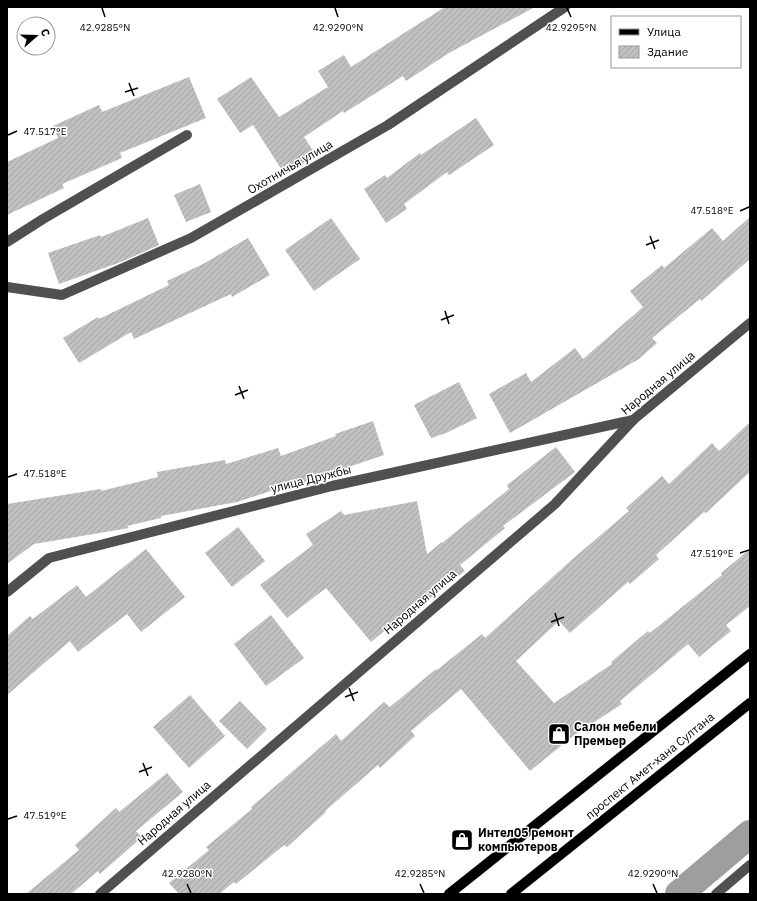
<svg xmlns="http://www.w3.org/2000/svg" width="757" height="901" font-family="'IBM Plex Sans',sans-serif">
  <style>
    .lines { fill: none; stroke-linecap: round; stroke-linejoin: round }
    .canal { stroke: #9e9e9e; stroke-width: 28 }
    .building { fill: url(#building-hatch) }
    .major-casing { stroke: #dbdbdb; stroke-width: 11 }
    .minor { stroke: #505050; stroke-width: 10 }
    .major { stroke: #000; stroke-width: 10 }
    .ticks { fill: none; stroke: #000; stroke-width: 1.5 }
    .labels { text-anchor: middle; stroke-width: 3; stroke-linejoin: round; paint-order: stroke }
    .street-label { font-size: 12px; fill: #000; stroke: #fff }
    .poi-label { font-size: 12px; font-weight: bold; fill: #000; stroke: #fff; text-anchor: start }
    .ticks-label { font-size: 10px; text-anchor: middle; fill: #000; stroke: #fff; stroke-width: 3; stroke-linejoin: round; paint-order: stroke }
  </style>
  <defs>
    <pattern id="building-hatch" width="6" height="6" patternUnits="userSpaceOnUse"><rect width="6" height="6" fill="#c0c0c0"/><path d="M-1 1l2-2M0 6l6-6M5 7l2-2" fill="none" stroke="#a3a3a3"/></pattern>
  </defs>
  <rect width="100%" height="100%" fill="#fff"/>
  <g class="lines">
    <path class="canal" d="M679,894L750,834"/>
  </g>
  <g class="building">
    <path d="M445,7H535L449,53L406,81L403,76L344,113L343,111L304,137L316,155L285,175L253,125L240,133L217,99L251,77L279,117L328,87L318,71L344,55L351,67Z"/>
    <path d="M189,77L206,118L120,153L122,158L62,184L64,188L7,215V162L58,138L53,126L99,105L102,112Z"/>
    <path d="M476,118L494,145L449,175L447,172L404,204L407,209L386,223L364,189L385,175L387,178L420,153L421,155Z"/>
    <path d="M200,184L211,212L186,222L174,195Z"/>
    <path d="M750,217V259L701,301L700,299L652,338L657,343L639,359L510,433L489,394L526,373L531,382L575,348L583,359L643,307L630,291L662,265L664,268L712,228L723,241Z"/>
    <path d="M148,218L159,245L121,262L59,284L48,253L100,235L101,237Z"/>
    <path d="M331,218L360,259L314,291L285,250Z"/>
    <path d="M248,238L270,275L232,297L231,294L134,339L131,332L79,363L63,338L98,317L99,319L169,285L167,281L203,264Z"/>
    <path d="M459,382L477,418L446,433L431,438L414,405Z"/>
    <path d="M373,421L384,455L304,482V480L237,502L161,516V518L127,526L129,528L34,544L7,564V504L101,489V491L158,477L157,472L225,460L226,464L278,448L281,456L336,436L335,434Z"/>
    <path d="M750,422V472L706,513L704,512L656,555L659,559L630,584L628,582L570,633L559,621L516,661L554,703L612,664L611,662L648,631L650,633L722,575L721,573L750,549V606L726,625L731,631L699,657L688,644L620,701L622,704L573,736L530,771L461,689L411,731L415,736L380,768L378,765L325,811L326,812L287,847L284,845L236,884L234,882L219,894H179L169,883L209,850L206,847L252,809L251,807L336,734L341,741L384,702L390,707L436,669L437,670L482,634L485,638L576,556L629,511L626,508L662,476L669,484L712,443L719,451Z"/>
    <path d="M556,447L575,472L503,526L505,528L460,565L465,571L428,600L426,596L371,642L326,588L287,618L260,585L313,545L306,534L341,511L344,515L417,501L427,554L442,542V543L509,489L507,485Z"/>
    <path d="M238,527L265,561L232,587L205,553Z"/>
    <path d="M146,549L185,597L141,632L127,614L78,652L70,641L7,695V636L30,616L33,619L77,585L86,597Z"/>
    <path d="M271,615L304,658L266,686L234,644Z"/>
    <path d="M190,695L225,736L189,768L153,727Z"/>
    <path d="M240,701L267,729L247,749L219,721Z"/>
    <path d="M167,773L183,792L136,831L142,837L100,874L98,871L71,894H26L79,850L75,845L116,808L119,812Z"/>
  </g>
  <g class="lines">
    <g class="major-casing">
      <g id="major">
        <path d="M449,894L750,654"/>
        <path d="M511,894L750,703"/>
      </g>
    </g>
    <g class="minor">
      <path d="M7,242L43,219L187,135"/>
      <path d="M7,287L62,295L191,238L388,125L565,7"/>
      <path d="M7,592L49,558L332,486L633,420"/>
      <path d="M100,894L555,504L633,420L750,323"/>
      <path d="M716,894L750,865"/>
    </g>
    <use href="#major" class="major"/>
  </g>
  <path class="ticks" d="M102,8L105,17M335,8L338,17M567,8L571,17M129,83L134,96M125,92L138,88M8,135L17,131M740,211L749,207M650,236L655,249M646,245L659,240M445,311L449,324M441,320L454,315M239,386L244,399M235,395L248,390M8,477L17,474M740,553L749,550M555,613L559,626M551,622L564,617M349,688L354,701M345,697L358,692M143,763L148,776M139,772L152,767M8,819L17,816M187,884L191,893M420,884L424,893M653,884L657,893"/>
  <defs>
    <g id="shop-square" transform="scale(1.15)"><rect x="-9" y="-9" width="18" height="18" rx="4" fill="#000" stroke="#fff"/><path d="M-5-2.5h2.3a2.7 3.5 0 0 1 5.4 0H5L5.5 6h-11ZM-1.5-2.5h3a1.5 2.3 0 0 0-3 0Z" fill="#fff"/></g>
  </defs>
  <g fill-rule="evenodd">
    <use href="#shop-square" x="559" y="734"/>
    <use href="#shop-square" x="462" y="840"/>
  </g>
  <g class="labels">
    <g class="street-label">
      <text transform="translate(290 167) rotate(-30)" y="4">Охотничья улица</text>
      <text transform="translate(658 383) rotate(-40)" y="4">Народная улица</text>
      <text transform="translate(311 479) rotate(-14)" y="4">улица Дружбы</text>
      <text transform="translate(420 602) rotate(-41)" y="4">Народная улица</text>
      <text transform="translate(650 766) rotate(-39)" y="4">проспект Амет-хана Султана</text>
      <text transform="translate(174 813) rotate(-41)" y="4">Народная улица</text>
    </g>
    <g class="poi-label">
      <text x="574" y="731">Салон мебели<tspan x="574" dy="14">Премьер</tspan></text>
      <text x="478" y="837">Интел05 ремонт<tspan x="478" dy="14">компьютеров</tspan></text>
    </g>
  </g>
  <g class="ticks-label">
    <text x="105" y="31">42.9285°N</text>
    <text x="338" y="31">42.9290°N</text>
    <text x="571" y="31">42.9295°N</text>
    <text x="45" y="135">47.517°E</text>
    <text x="712" y="214">47.518°E</text>
    <text x="45" y="477">47.518°E</text>
    <text x="712" y="557">47.519°E</text>
    <text x="45" y="819">47.519°E</text>
    <text x="187" y="877">42.9280°N</text>
    <text x="420" y="877">42.9285°N</text>
    <text x="653" y="877">42.9290°N</text>
  </g>
  <rect width="757" height="901" fill="none" stroke="#000000" stroke-width="16"/>
  <rect x="611" y="16" width="130" height="52" fill="#ffffff" stroke="#999999"/>
  <rect x="619" y="29" width="20" height="6" fill="#000000" stroke="#999999"/>
  <text x="647" y="36" font-size="12" fill="#000000">Улица</text>
  <rect x="619" y="46" width="20" height="12" fill="url(#building-hatch)" stroke="#999999"/>
  <text x="647" y="56" font-size="12" fill="#000000">Здание</text>
  <g transform="translate(36 36) rotate(70)"><circle r="19" fill="#ffffff" stroke="#999999"/>
  <path d="M0-3L7 15L0 10L-7 15Z" fill="#000000"/>
  <text y="-6" font-size="11" font-weight="bold" text-anchor="middle" fill="#000000">С</text>
  </g>
</svg>
